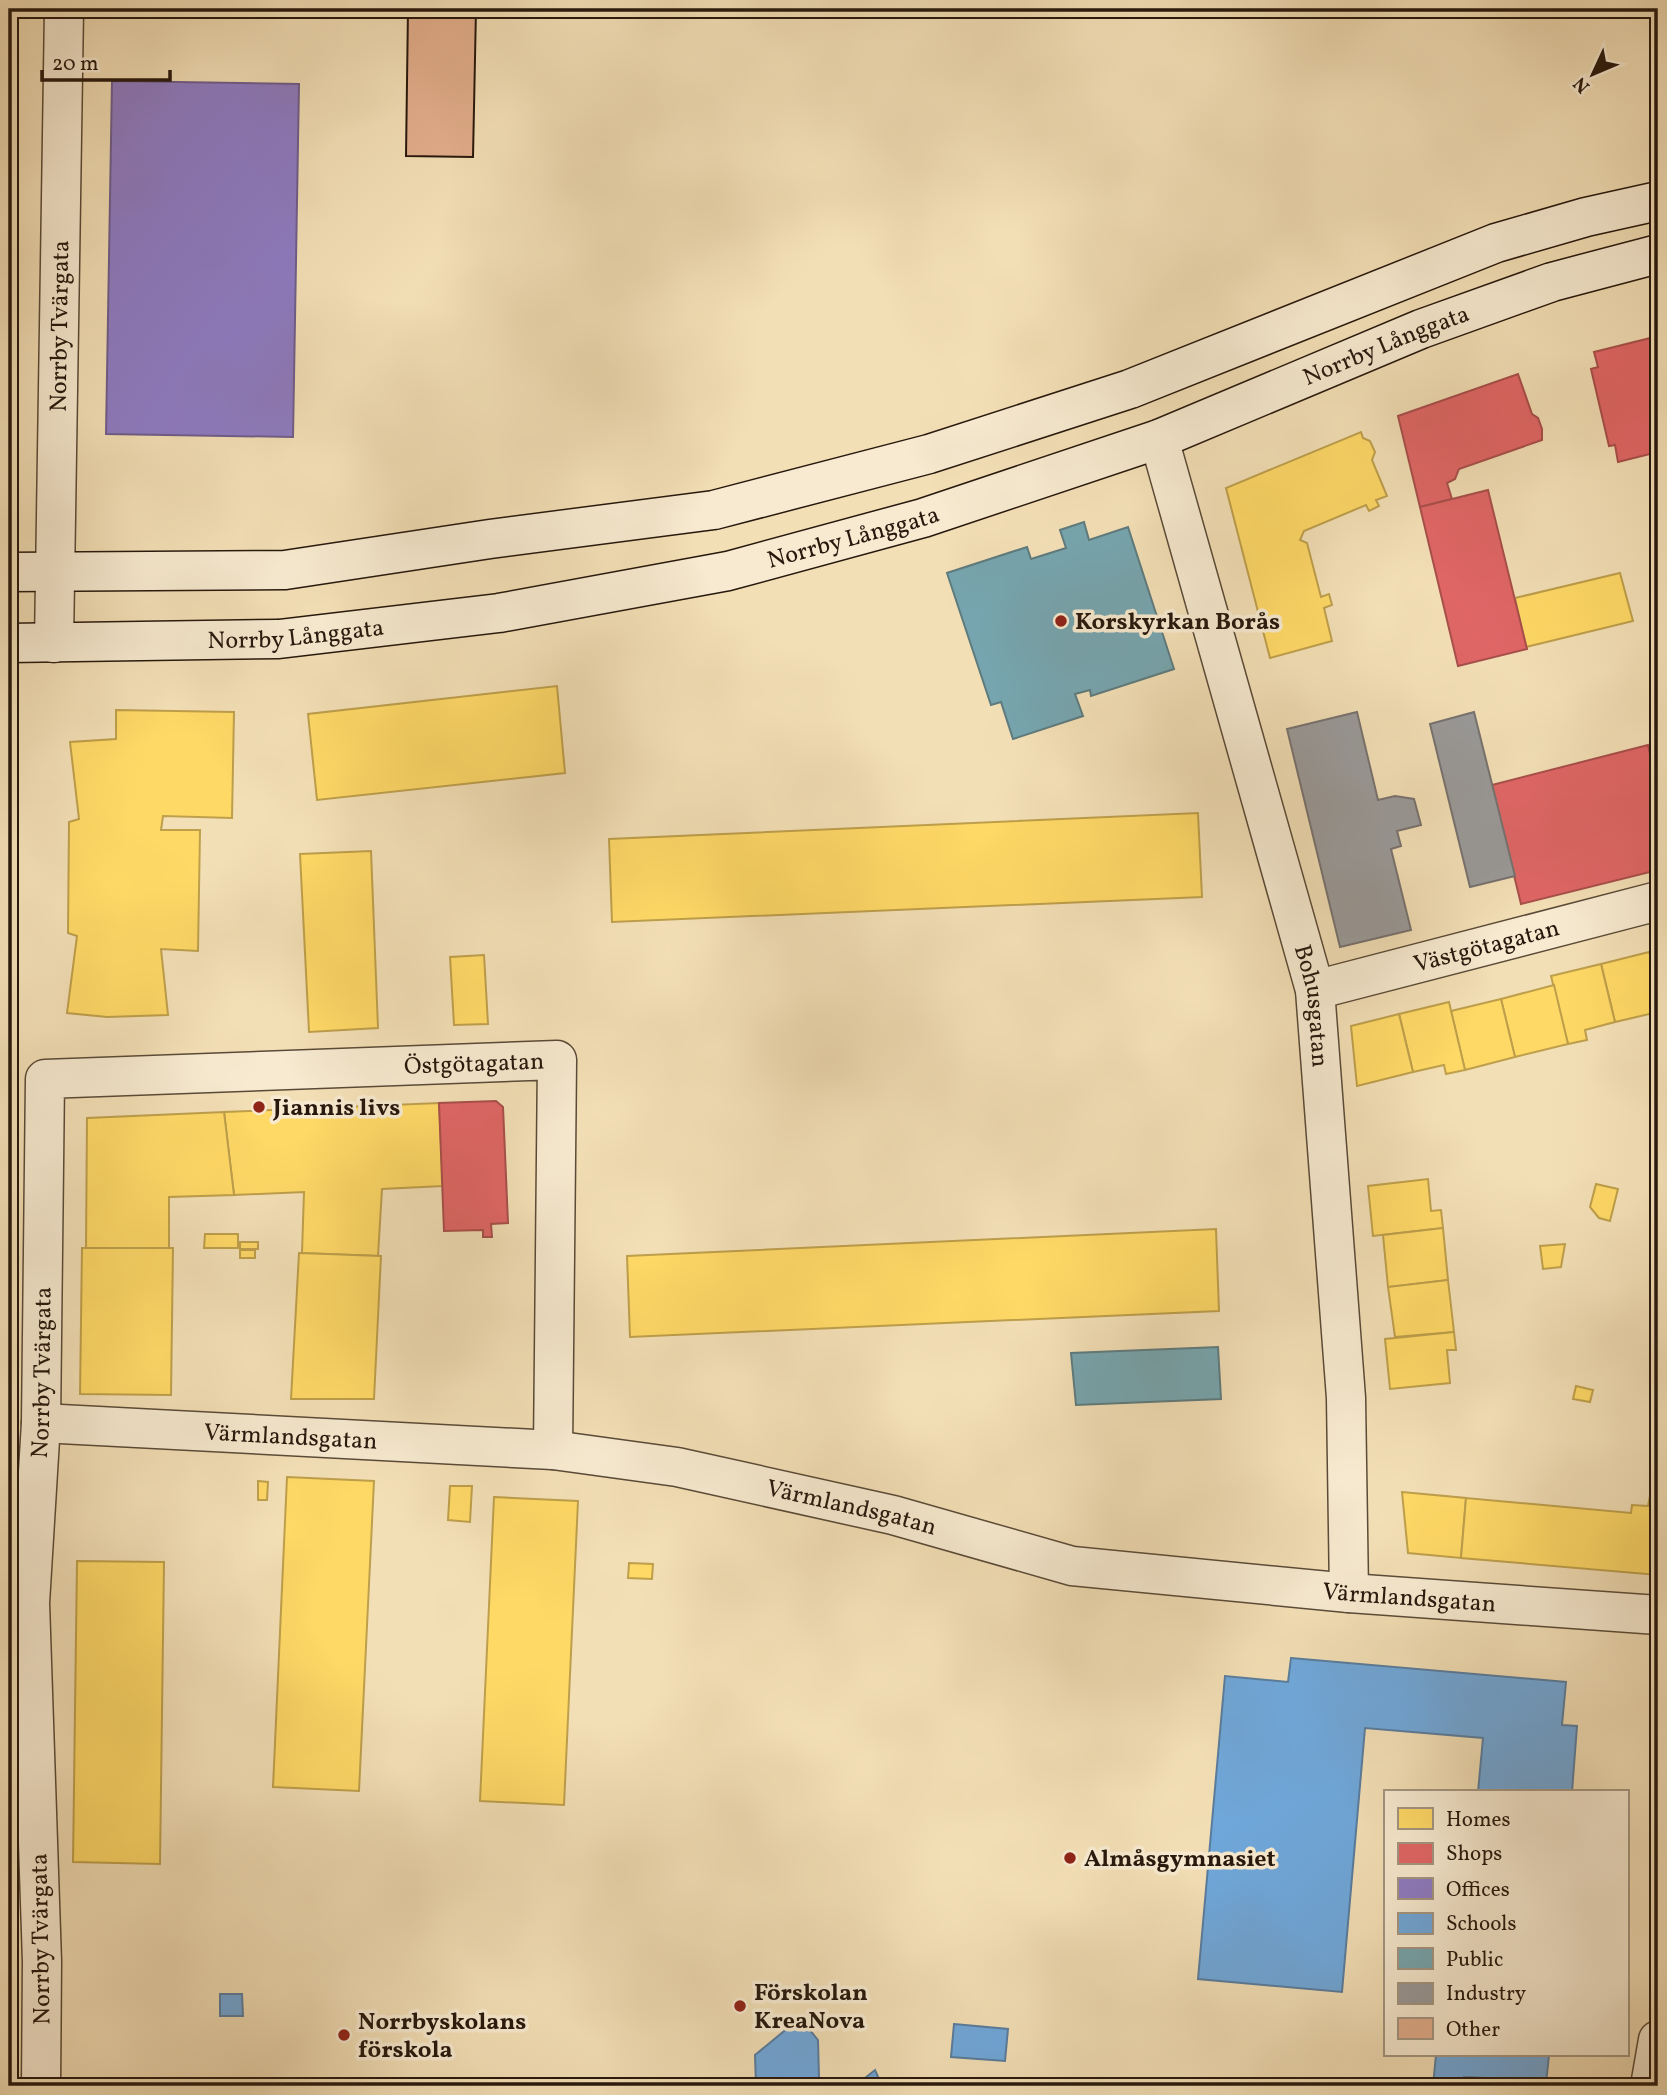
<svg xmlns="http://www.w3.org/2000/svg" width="1667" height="2095" font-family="Vollkorn,serif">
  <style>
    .homes { fill: #ffd966; stroke: #be9f4b; stroke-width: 2 }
    .shops { fill: #e06666; stroke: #a84f4b; stroke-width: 2 }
    .offices { fill: #8e7cc3; stroke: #6f5e8c; stroke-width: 2 }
    .schools { fill: #6fa8dc; stroke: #597d9e; stroke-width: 2 }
    .public { fill: #76a5af; stroke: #5e7b7e; stroke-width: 2 }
    .industry { fill: #999; stroke: #77726f; stroke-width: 2 }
    .building { fill: #e2ae8c; stroke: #27180d; stroke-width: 2 }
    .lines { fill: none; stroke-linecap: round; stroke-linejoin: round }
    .minor-casing { stroke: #5a4a37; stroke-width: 41 }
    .tertiary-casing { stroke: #5a4a37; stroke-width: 41 }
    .secondary-casing { stroke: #27180d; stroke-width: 41 }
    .minor { stroke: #f7ead0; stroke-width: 38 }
    .tertiary { stroke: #f7ead0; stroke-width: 38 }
    .secondary { stroke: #f7ead0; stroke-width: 38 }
    .poi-dot { fill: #8f2418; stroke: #f7ead0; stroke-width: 2.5 }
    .labels { text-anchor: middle; stroke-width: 7; stroke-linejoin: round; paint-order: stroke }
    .street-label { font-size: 24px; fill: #27180d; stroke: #f7ead0 }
    .poi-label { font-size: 24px; font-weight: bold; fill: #27180d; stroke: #f7ead0; text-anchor: start }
  </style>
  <rect width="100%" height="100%" fill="#f3dfb6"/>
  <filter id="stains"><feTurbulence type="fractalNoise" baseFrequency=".00286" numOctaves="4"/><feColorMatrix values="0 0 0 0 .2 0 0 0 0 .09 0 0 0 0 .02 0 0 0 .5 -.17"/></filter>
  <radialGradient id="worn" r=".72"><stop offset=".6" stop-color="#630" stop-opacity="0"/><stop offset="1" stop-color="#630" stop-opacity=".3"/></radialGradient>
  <g class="homes">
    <path d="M1361,432L1363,438L1370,441L1375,452L1372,460L1387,496L1376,500L1379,506L1369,511L1366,505L1304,531L1300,540L1307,543L1321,597L1329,594L1332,605L1324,608L1332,641L1270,658L1226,488Z"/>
    <path d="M1620,573L1633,621L1526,647L1515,598Z"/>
    <path d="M557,686L565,773L317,800L308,714Z"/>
    <path d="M116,710L234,712L232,818L163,816L161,830H200L198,951L161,949L168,1015L107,1017L67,1013L77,936L68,933L69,822L79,819L70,742L116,739Z"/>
    <path d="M1198,813L1202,897L612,922L609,839Z"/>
    <path d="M371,851L378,1028L309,1032L300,854Z"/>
    <path d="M1649,952L1651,958L1658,956V973L1655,974L1658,986V1012L1615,1022L1601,964Z"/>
    <path d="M484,955L488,1024L454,1025L450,957Z"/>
    <path d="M1601,964L1615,1022L1585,1030L1587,1040L1568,1044L1551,976Z"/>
    <path d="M1554,985L1568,1044L1515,1057L1501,999Z"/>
    <path d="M1501,999L1515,1057L1465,1070L1451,1011Z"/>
    <path d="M1449,1002L1465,1070L1446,1074L1444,1065L1413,1072L1399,1014Z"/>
    <path d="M1399,1014L1413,1072L1357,1086L1351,1026Z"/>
    <path d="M439,1103L443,1186L382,1189L378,1256L302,1253L304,1192L234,1195L224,1112Z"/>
    <path d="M224,1112L234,1195L169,1197V1248H86L87,1118Z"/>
    <path d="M1428,1179L1431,1211L1441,1210L1443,1228L1373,1236L1368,1186Z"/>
    <path d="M1596,1184L1618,1189L1610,1221L1599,1218L1590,1207Z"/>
    <path d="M9,1221H11L9,1484Z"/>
    <path d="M1443,1228L1448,1280L1388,1287L1383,1235Z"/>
    <path d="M1216,1229L1219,1311L630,1337L627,1256Z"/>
    <path d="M205,1234H238V1248H204Z"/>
    <rect x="240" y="1242" width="18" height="7"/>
    <path d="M1565,1244L1561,1267L1543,1269L1540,1246Z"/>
    <path d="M82,1248H173L171,1395L80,1394Z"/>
    <rect x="240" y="1250" width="15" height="8"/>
    <path d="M299,1253L381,1256L374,1399H291Z"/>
    <path d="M1448,1280L1454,1332L1395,1337L1388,1287Z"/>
    <path d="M1454,1332L1456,1350H1447L1450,1383L1390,1389L1385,1339Z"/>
    <path d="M1576,1386L1593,1390L1590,1402L1573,1399Z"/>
    <path d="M287,1477L374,1481L359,1791L273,1787Z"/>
    <path d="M258,1481L268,1482L267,1500H258Z"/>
    <path d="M450,1486H472L470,1522L448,1520Z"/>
    <path d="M1402,1492L1466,1498L1461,1558L1408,1553Z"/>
    <path d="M1650,1496L1658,1498V1575L1461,1558L1466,1498L1631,1513L1632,1505L1648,1506Z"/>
    <path d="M494,1497L578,1501L564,1805L480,1801Z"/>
    <path d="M77,1561L164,1562L160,1864L73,1862Z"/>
    <path d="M629,1563L653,1564L652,1579L628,1578Z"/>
  </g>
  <g class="shops">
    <path d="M1658,336V452L1618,462L1615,445L1609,446L1591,369L1598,367L1594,352Z"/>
    <path d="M1518,374L1532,414L1538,418L1542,429V440L1459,469L1455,479L1447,483L1452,499L1420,507L1398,416Z"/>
    <path d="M1488,490L1527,649L1458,666L1420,507Z"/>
    <path d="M1648,745L1658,790V870L1521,904L1492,785Z"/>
    <path d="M1658,763V790L1652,765Z"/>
    <path d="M496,1101L503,1107L508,1223L491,1224L492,1237H483V1230L444,1231L439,1103Z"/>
  </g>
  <path class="offices" d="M112,81L299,84L293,437L106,434Z"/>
  <g class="schools">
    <path d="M1291,1658L1566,1682L1562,1725L1577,1726L1572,1792H1478L1483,1738L1365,1728L1342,1992L1198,1979L1225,1676L1288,1682Z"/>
    <path d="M220,1994H242L243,2016H220Z"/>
    <path d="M800,2018L818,2040L819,2077L826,2086H756L755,2055Z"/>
    <path d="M954,2024L1008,2029L1005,2061L951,2057Z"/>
    <path d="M1436,2055H1549L1546,2084L1464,2077L1463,2086H1433Z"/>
    <path d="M875,2070L882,2086H855Z"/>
    <path d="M1468,2077L1484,2078V2086H1467Z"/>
  </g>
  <g class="public">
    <path d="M1084,522L1089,540L1128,527L1174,669L1091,696L1090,690L1075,694L1083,716L1013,739L1001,702L991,705L947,573L1027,547L1031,559L1066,548L1060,530Z"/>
    <path d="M1218,1347L1221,1399L1076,1405L1071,1353Z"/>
  </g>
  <g class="industry">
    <path d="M1357,712L1378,800L1395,796L1414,799L1421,825L1397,831L1401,846L1391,849L1411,930L1340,947L1287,729Z"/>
    <path d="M1474,712L1515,876L1470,887L1430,724Z"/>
  </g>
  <path class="building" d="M408,9H476L473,157L406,156Z"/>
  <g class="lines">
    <g class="minor-casing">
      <g id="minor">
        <path id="s1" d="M1159,439L1315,990L1346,1398L1349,1593"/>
        <path id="s2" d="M54,643L64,9"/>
        <path id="s3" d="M1315,990L1658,901"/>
        <path id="s4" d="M41,1423L553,1450L677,1467L893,1515L1072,1566L1349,1593L1658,1615"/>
        <path id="s5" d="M41,2086L42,1962L30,1603L41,1423L45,1079L557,1060L553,1450"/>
      </g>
    </g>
    <g class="tertiary-casing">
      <path id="tertiary" d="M1650,2086L1658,2040"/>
    </g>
    <g class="secondary-casing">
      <g id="secondary">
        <path d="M9,572L285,570L490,539L714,510L929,454L1130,389L1496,243L1586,217L1658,201"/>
        <path id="s6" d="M9,643L279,639L499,613L728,571L923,518L1159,439L1421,329L1552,282L1658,254"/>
      </g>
    </g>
    <use href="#minor" class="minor"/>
    <use href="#tertiary" class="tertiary"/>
    <use href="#secondary" class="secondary"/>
  </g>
  <g class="poi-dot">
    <circle cx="1061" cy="621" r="7"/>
    <circle cx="259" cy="1107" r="7"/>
    <circle cx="1070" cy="1858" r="7"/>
    <circle cx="740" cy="2006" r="7"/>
    <circle cx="344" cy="2035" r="7"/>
  </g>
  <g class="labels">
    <g class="street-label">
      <text dy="8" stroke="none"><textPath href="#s2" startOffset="317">Norrby Tvärgata</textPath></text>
      <text dy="8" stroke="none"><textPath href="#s6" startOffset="1421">Norrby Långgata</textPath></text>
      <text dy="8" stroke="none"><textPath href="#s6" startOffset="854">Norrby Långgata</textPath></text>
      <text dy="8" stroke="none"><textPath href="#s6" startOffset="287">Norrby Långgata</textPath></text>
      <text dy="8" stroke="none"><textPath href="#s3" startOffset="177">Västgötagatan</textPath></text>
      <text dy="8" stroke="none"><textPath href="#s1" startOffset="588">Bohusgatan</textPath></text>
      <text dy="8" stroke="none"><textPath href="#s5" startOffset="1437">Östgötagatan</textPath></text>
      <text dy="8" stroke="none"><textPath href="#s5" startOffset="714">Norrby Tvärgata</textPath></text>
      <text dy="8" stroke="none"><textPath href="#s4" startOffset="250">Värmlandsgatan</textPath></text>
      <text dy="8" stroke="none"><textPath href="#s4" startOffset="817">Värmlandsgatan</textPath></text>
      <text dy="8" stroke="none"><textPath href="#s4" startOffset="1384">Värmlandsgatan</textPath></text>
      <text transform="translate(40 1939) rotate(-91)" y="8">Norrby Tvärgata</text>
    </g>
    <g class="poi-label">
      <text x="1075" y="629">Korskyrkan Borås</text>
      <text x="273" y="1115">Jiannis livs</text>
      <text x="1084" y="1866">Almåsgymnasiet</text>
      <text x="754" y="2000">Förskolan<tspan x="754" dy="28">KreaNova</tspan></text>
      <text x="358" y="2029">Norrbyskolans<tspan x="358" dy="28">förskola</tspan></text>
    </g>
  </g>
  <rect width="1667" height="2095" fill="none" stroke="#f3dfb6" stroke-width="35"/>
  <rect x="10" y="10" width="1646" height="2074" fill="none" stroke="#27180d" stroke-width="3.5"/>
  <rect x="18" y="18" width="1632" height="2060" fill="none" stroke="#27180d" stroke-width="2"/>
  <rect x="1384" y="1790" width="245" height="266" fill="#f7ead0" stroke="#a49682" stroke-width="2"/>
  <rect x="1398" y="1808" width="35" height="21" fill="#ffd966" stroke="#a49682" stroke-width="2"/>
  <text x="1446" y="1826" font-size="21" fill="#27180d">Homes</text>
  <rect x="1398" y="1843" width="35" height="21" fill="#e06666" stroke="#a49682" stroke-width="2"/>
  <text x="1446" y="1860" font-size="21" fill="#27180d">Shops</text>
  <rect x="1398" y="1878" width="35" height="21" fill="#8e7cc3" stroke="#a49682" stroke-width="2"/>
  <text x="1446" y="1896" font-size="21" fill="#27180d">Offices</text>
  <rect x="1398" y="1913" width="35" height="21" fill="#6fa8dc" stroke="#a49682" stroke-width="2"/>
  <text x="1446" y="1930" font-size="21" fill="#27180d">Schools</text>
  <rect x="1398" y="1948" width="35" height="21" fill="#76a5af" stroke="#a49682" stroke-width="2"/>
  <text x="1446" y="1966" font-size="21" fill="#27180d">Public</text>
  <rect x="1398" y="1983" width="35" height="21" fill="#999999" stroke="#a49682" stroke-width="2"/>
  <text x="1446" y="2000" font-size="21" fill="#27180d">Industry</text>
  <rect x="1398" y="2018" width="35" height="21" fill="#e2ae8c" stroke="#a49682" stroke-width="2"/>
  <text x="1446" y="2036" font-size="21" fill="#27180d">Other</text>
  <g transform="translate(1593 74) rotate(226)" stroke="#f7ead0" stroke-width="5" paint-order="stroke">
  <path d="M0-5L12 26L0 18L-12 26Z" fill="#27180d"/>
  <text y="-10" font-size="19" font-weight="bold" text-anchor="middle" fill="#27180d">N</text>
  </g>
  <path d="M42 70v10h128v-10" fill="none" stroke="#27180d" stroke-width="3.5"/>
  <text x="52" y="70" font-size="21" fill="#27180d" stroke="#f7ead0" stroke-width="5" paint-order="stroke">20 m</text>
  <rect width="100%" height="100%" filter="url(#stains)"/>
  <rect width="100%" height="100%" fill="url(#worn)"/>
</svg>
